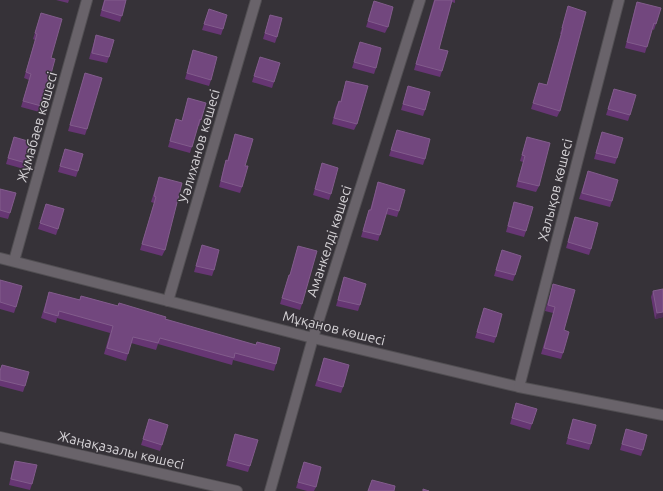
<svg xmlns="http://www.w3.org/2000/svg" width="663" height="491" font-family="Ubuntu,sans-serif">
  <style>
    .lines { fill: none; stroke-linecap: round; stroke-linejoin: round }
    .minor-casing { stroke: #514e52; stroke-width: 12 }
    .minor { stroke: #69636a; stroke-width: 10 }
    .wall { fill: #663673 }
    .shaded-wall { fill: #4e2d57 }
    .building { fill: #72477e; stroke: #825c8c }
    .labels { text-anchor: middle; stroke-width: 3; stroke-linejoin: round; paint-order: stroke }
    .street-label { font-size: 14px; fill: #d5d2d6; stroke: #363238 }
  </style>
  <rect width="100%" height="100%" fill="#363238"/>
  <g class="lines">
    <g class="minor-casing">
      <g id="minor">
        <path d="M0,258L313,338L519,387L663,415"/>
        <path d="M14,261L87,0"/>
        <path d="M168,301L256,0"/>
        <path d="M519,387L619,0"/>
        <path d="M0,437L237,491"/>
        <path d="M270,491L313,338L420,0"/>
      </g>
    </g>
    <use href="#minor" class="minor"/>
  </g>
  <g class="wall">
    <path d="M56,0H69L68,3Z"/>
    <path d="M104,0H126L120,22L100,16Z"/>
    <path d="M434,0H455V3L452,2L439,49L442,71L440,77L414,70Z"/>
    <path d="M374,1L388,27L385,33L366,27Z"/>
    <path d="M637,2L656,24L654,30L652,29L645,53L625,48L635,8Z"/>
    <path d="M568,6L560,111L557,117L531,109L539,83L547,85L561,34H560Z"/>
    <path d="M209,9L223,29L221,35L202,30Z"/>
    <path d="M41,13L51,58L45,107L43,113L21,107L29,80L24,78L35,40L33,39Z"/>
    <path d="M270,15L277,37L275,43L263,39Z"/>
    <path d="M96,35L109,57L107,63L89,59Z"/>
    <path d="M360,42L376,68L374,74L352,68Z"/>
    <path d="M193,50L211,80L209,86L185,79Z"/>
    <path d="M260,57L274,82L272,88L252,82Z"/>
    <path d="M85,73L87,129L85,135L68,131Z"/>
    <path d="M346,81L357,124L354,130L332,124L336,107L339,101L340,102Z"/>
    <path d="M408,86L425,110L423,116L401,110Z"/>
    <path d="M614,89L630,115L628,121L606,115Z"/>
    <path d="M188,98L201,120L199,126H198L190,153L168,147L176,119L182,121Z"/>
    <path d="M397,130L425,159L423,165L389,156Z"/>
    <path d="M602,132L617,158L615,164L594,159Z"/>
    <path d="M235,134L245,166L242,187L240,193L219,187L224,166L226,160L227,161Z"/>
    <path d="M14,137L26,163L24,169L6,164Z"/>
    <path d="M527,137L539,186L536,192L516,187L523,162L520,161Z"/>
    <path d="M65,149L78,171L76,177L58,172Z"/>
    <path d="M322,163L331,194L329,200L313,195Z"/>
    <path d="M588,171L612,201L610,207L579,199Z"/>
    <path d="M159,177L165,250L162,256L140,250L154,203L151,202Z"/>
    <path d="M378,182L399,211L397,217L386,214L378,241L361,237L367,216L369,210H370Z"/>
    <path d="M0,189L10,213L8,219L0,217Z"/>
    <path d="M514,202L526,231L524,237L506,232Z"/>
    <path d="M46,204L58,229L56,235L38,229Z"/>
    <path d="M575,217L591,249L589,255L566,248Z"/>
    <path d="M202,245L214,270L212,276L194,272Z"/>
    <path d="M298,246L302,304L300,310L280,304L287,281L289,275H290Z"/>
    <path d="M502,250L515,275L513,281L494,276Z"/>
    <path d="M344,277L360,305L358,311L336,306Z"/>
    <path d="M0,280L16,307L14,313L0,309Z"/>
    <path d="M553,284L564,330L563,353L561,359L541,354L553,313L545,311Z"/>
    <path d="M653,291L663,317L655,319L651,297Z"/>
    <path d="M49,292L79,300L81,296L165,319L276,364L274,371L233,360L232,365L158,344L156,350L131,343L126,361L104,354L110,333L57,318L56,323L41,318Z"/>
    <path d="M484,308L496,337L494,343L475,338Z"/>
    <path d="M324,358L343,387L341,393L315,386Z"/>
    <path d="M2,365L25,386L23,392L0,386V369Z"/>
    <path d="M516,403L532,424L530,430L510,424Z"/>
    <path d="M149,419L162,445L160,451L141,445Z"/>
    <path d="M573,419L591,444L589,450L566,444Z"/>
    <path d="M626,429L643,450L641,456L620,450Z"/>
    <path d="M235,434L250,466L248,472L226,466Z"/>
    <path d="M15,461L32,484L30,490L9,485L13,467Z"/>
    <path d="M304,462L316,487L314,491H307L296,488Z"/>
  </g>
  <path class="shaded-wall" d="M663,312V317L655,319L657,313Z"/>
  <g class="building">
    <path d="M105,0H126L122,16L102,10Z"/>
    <path d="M435,0H452L439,49L448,51L442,71L416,64Z"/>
    <path d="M374,1L393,7L388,27L368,21Z"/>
    <path d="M637,2L661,8L656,24L654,23L647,47L627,42Z"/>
    <path d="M568,6L586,12L560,111L533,103L539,83L547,85L563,28H562Z"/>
    <path d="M209,9L227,15L223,29L204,24Z"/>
    <path d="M41,13L62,19L51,58L55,59L48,85L51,86L45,107L23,101L31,74L26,72L37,34L35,33Z"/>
    <path d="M270,15L282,18L277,37L265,33Z"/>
    <path d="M96,35L114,40L109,57L92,53Z"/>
    <path d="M360,42L381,48L376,68L354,62Z"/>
    <path d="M193,50L217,57L211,80L187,73Z"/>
    <path d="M260,57L280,63L274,82L254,76Z"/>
    <path d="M85,73L102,78L87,129L70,125Z"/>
    <path d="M346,81L368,86L357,124L334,118L339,101L341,102Z"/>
    <path d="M408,86L430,92L425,110L403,104Z"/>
    <path d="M614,89L636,95L630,115L608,109Z"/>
    <path d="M188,98L206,103L201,120L200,119L192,147L170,141L176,119L182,121Z"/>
    <path d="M397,130L430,139L425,159L391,150Z"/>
    <path d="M602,132L623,138L617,158L596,153Z"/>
    <path d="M235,134L253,139L245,166H248L242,187L221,181L226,160L228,161Z"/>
    <path d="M14,137L31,142L26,163L8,158Z"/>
    <path d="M527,137L550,143L539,186L518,181L525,156L522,155Z"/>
    <path d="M65,149L83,154L78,171L60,166Z"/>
    <path d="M322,163L338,168L331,194L315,189Z"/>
    <path d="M588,171L618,180L612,201L582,193Z"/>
    <path d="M159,177L182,183L165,250L142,244L156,197L154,196Z"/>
    <path d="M378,182L405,190L399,211L388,208L380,235L363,231L369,210H371Z"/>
    <path d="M0,189L16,193L10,213L0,210Z"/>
    <path d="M514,202L533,207L526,231L508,226Z"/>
    <path d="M46,204L64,209L58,229L40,223Z"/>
    <path d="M575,217L598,223L591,249L568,242Z"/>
    <path d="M202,245L219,250L214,270L196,266Z"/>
    <path d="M298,246L317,251L302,304L282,298L289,275H290Z"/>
    <path d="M502,250L521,256L515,275L496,270Z"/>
    <path d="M344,277L366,284L360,305L338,300Z"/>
    <path d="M0,280L22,286L16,307L0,302Z"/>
    <path d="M553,284L575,290L564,330L569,332L563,353L544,348L555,307L548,305Z"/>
    <path d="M663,289V312L657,313L653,291Z"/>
    <path d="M49,292L80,300L81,296L118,306L119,303L166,317L165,319L256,345L257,342L280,348L276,364L235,353L234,358L160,338L158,343L133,337L128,354L107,348L113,326L59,311L58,316L44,312Z"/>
    <path d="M484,308L502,314L496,337L477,332Z"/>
    <path d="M324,358L349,365L343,387L318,380Z"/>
    <path d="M2,365L29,372L25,386L0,380V371Z"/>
    <path d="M516,403L537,409L532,424L512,418Z"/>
    <path d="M149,419L168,425L162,445L143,439Z"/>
    <path d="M573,419L596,425L591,444L568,438Z"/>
    <path d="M626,429L647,435L643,450L622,444Z"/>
    <path d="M235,434L258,440L250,466L228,460Z"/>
    <path d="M15,461L37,465L32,484L11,479Z"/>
    <path d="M304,462L321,467L316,487L298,482Z"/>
    <path d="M372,480L395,486L394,491H368Z"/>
    <path d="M423,489L429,491H423Z"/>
  </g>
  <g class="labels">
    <g class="street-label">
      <text transform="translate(37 127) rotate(-74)" y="5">Жұмабаев көшесі</text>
      <text transform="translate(199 146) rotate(-74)" y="5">Уәлиханов көшесі</text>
      <text transform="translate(555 190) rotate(-76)" y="5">Халықов көшесі</text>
      <text transform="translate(329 241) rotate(-72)" y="5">Аманкелді көшесі</text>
      <text transform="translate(334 328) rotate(14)" y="5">Мұқанов көшесі</text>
      <text transform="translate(121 450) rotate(13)" y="5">Жаңақазалы көшесі</text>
    </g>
  </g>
</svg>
